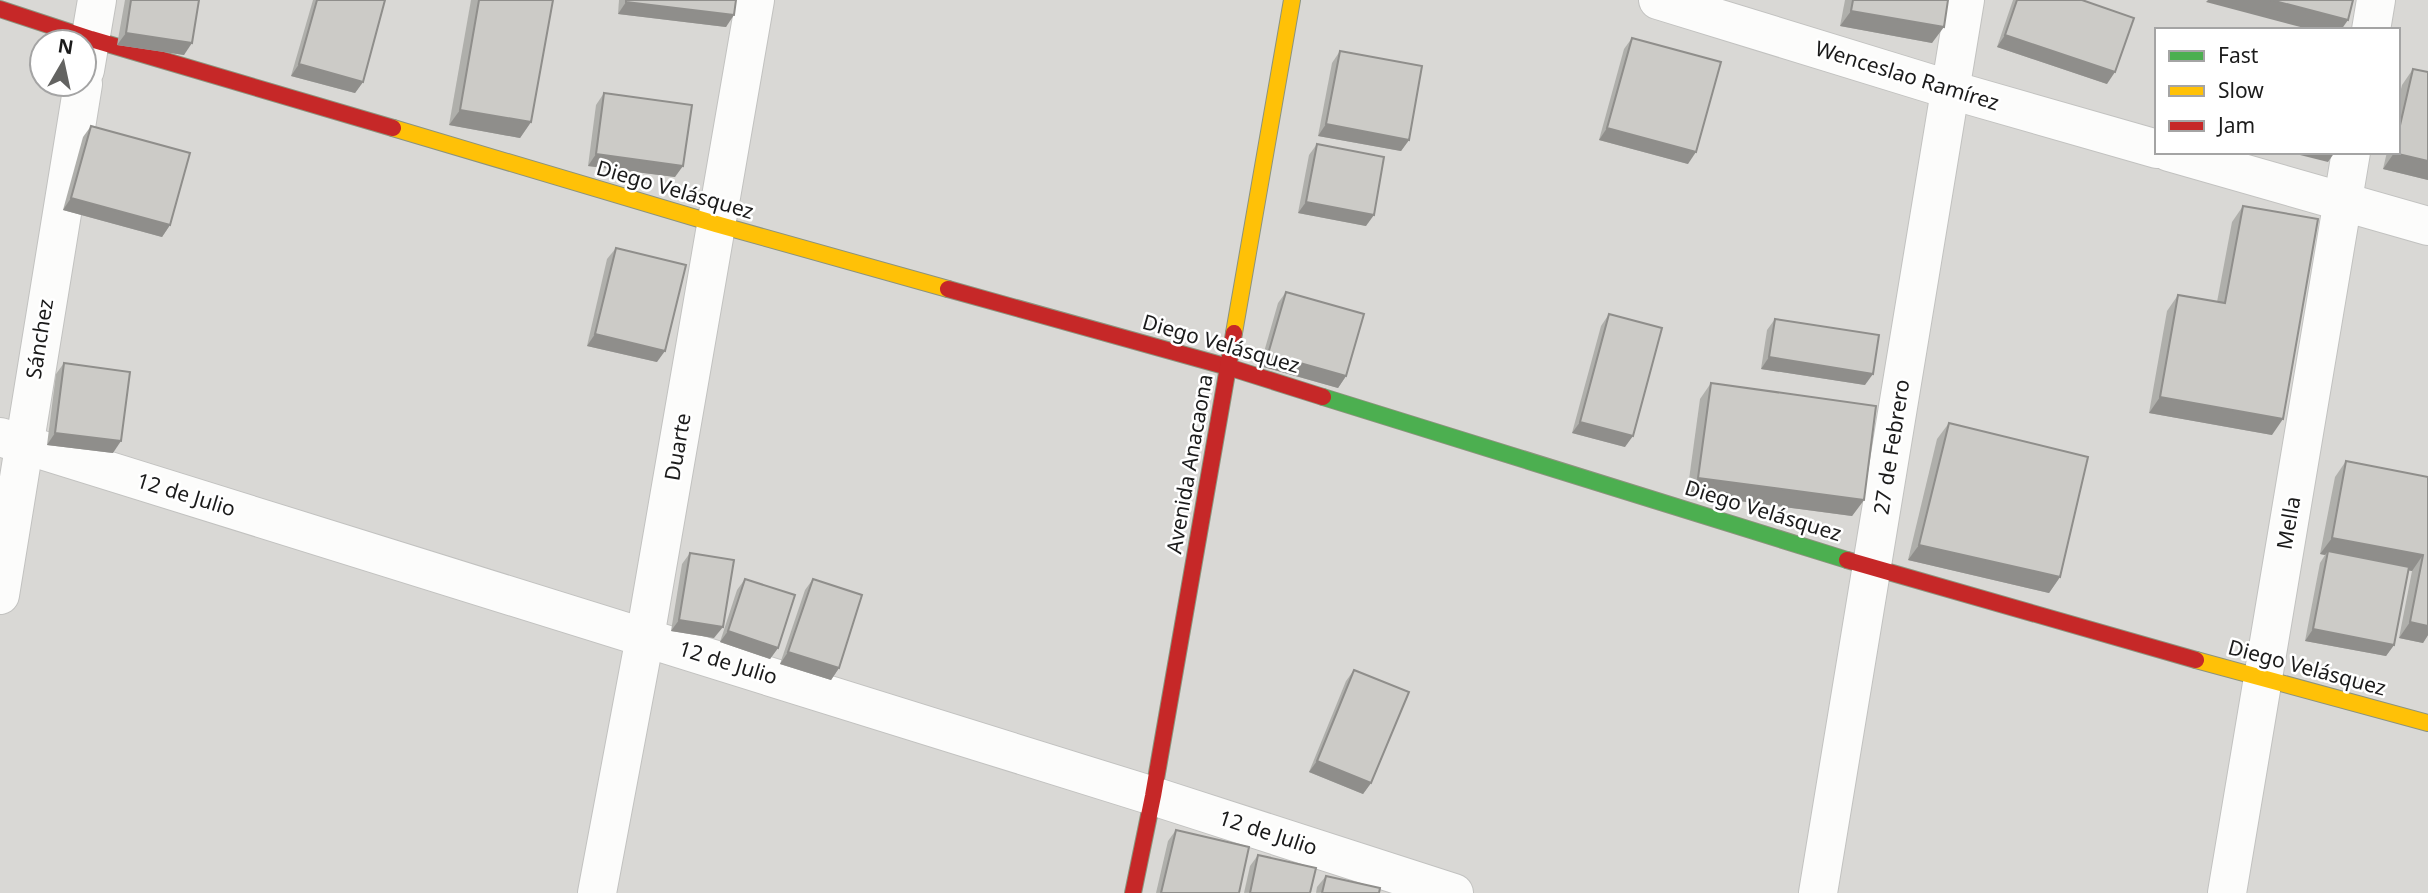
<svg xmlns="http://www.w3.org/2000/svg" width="2428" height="893" font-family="'Noto Sans',sans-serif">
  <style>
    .residential { fill: #d9d8d5; fill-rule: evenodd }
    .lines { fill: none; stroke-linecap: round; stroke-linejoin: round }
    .street-casing { stroke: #c2c2c0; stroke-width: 40 }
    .fast-casing { stroke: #8c937d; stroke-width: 18 }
    .slow-casing { stroke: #8c937d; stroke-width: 18 }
    .jam-casing { stroke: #8c937d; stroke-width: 18 }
    .street { stroke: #fcfcfb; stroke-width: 38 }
    .fast { stroke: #4caf50; stroke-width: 16 }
    .slow { stroke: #ffc107; stroke-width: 16 }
    .jam { stroke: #c62828; stroke-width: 16 }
    .wall { fill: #afafab }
    .shaded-wall { fill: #8f8e8b }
    .building { fill: #cccbc7; stroke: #8f8e8b; stroke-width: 2 }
    .labels { text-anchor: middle; stroke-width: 5; stroke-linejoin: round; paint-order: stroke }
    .street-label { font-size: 21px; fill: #1b1b1b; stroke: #fff }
  </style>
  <rect width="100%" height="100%" fill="#eae9e4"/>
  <path class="residential" d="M0,0H2428V893H0ZM2157,30H2398V152H2157ZM42,42H84V84H42Z"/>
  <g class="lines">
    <g class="street-casing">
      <g id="street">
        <path d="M1658,0L1951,90L2157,149"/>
        <path d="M2371,30L2376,0"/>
        <path d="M85,70L97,0"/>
        <path d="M2169,152L2428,226"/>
        <path d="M0,437L1153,796L1454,893"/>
        <path d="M0,595L83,84"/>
        <path d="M597,893L645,637L755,0"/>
        <path d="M1818,893L1965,0"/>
        <path d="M2227,893L2351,152"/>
      </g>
    </g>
    <g class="fast-casing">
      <path id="fast" d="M1323,397L1847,560"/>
    </g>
    <g class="slow-casing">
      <g id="slow">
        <path d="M393,128L716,224L948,289"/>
        <path d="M1234,333L1292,0"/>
        <path d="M2196,660L2428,723"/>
      </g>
    </g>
    <g class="jam-casing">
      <g id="jam">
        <path d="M0,9L91,39L393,128"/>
        <path d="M948,289L1228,367L1323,397"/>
        <path d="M1847,560L2196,660"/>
        <path d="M1133,893L1153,796L1234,333"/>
      </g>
    </g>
    <use href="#street" class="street"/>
    <use href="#fast" class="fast"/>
    <use href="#slow" class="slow"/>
    <use href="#jam" class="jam"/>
  </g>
  <g class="wall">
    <path d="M125,0H199L184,55L117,45Z"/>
    <path d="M313,0H385L363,82L355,93L291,76Z"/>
    <path d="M471,0H553L531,122L520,138L449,125Z"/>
    <path d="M619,0H736L726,27L618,14Z"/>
    <path d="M1845,0H1948L1932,43L1840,26Z"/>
    <path d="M2013,0H2082L2107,84L1997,47Z"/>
    <path d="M1632,38L1688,164L1599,140L1624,49Z"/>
    <path d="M1340,51L1409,140L1401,151L1318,136L1332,63Z"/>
    <path d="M2413,69L2428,72V180L2383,169L2387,152H2398V101L2402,85Z"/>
    <path d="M604,93L675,177L588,166L596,105Z"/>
    <path d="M91,126L170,225L162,237L63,210L83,137Z"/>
    <path d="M1317,144L1366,226L1298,213L1309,155Z"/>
    <path d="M2243,206L2272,435L2149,413L2167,311L2178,295L2217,302L2232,222Z"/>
    <path d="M616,248L657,362L587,346L607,259Z"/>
    <path d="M1286,292L1346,376L1338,388L1260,366L1278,303Z"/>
    <path d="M1609,314L1625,447L1572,433L1601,326Z"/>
    <path d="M1775,319L1865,385L1761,369L1767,330Z"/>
    <path d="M64,363L113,453L47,445L56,374Z"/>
    <path d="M1711,383L1864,500L1852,516L1687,494L1700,399Z"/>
    <path d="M1949,423L2060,577L2049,593L1908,560L1937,439Z"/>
    <path d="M2346,461L2428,477V635L2423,643L2399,638L2412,571L2408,570L2394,645L2386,656L2305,641L2320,563L2325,555L2320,554L2335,477Z"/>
    <path d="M690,553L714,638L671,631L682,564Z"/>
    <path d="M745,579L778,648L770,659L720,642L737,590Z"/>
    <path d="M813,579L839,668L831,680L780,664L805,590Z"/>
    <path d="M1354,670L1371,783L1363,794L1309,772L1346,681Z"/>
    <path d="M1176,830L1239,893H1156L1168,841Z"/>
    <path d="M1258,855L1310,893H1244L1250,866Z"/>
    <path d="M1326,876L1379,893H1316L1317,887Z"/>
  </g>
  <g class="shaded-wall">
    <path d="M2208,0H2271L2348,20L2341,30H2312L2206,2Z"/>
    <path d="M626,2L734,15L726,27L618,14Z"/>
    <path d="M1851,11L1944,27L1932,43L1840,26Z"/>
    <path d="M126,33L192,43L184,55L117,45Z"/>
    <path d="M2005,35L2115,72L2107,84L1997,47Z"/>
    <path d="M299,64L363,82L355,93L291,76Z"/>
    <path d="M460,110L531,122L520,138L449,125Z"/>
    <path d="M1326,124L1409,140L1401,151L1318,136Z"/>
    <path d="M1607,128L1696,152L1688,164L1599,140Z"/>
    <path d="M2288,152H2335L2328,162Z"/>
    <path d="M2394,153L2428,161V180L2383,169Z"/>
    <path d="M596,154L683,166L675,177L588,166Z"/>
    <path d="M71,198L170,225L162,237L63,210Z"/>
    <path d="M1306,202L1374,215L1366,226L1298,213Z"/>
    <path d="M595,334L665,351L657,362L587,346Z"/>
    <path d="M1268,354L1346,376L1338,388L1260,366Z"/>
    <path d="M1769,357L1873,374L1865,385L1761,369Z"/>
    <path d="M2160,397L2283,419L2272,435L2149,413Z"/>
    <path d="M1580,422L1633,436L1625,447L1572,433Z"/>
    <path d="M55,433L121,441L113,453L47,445Z"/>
    <path d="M1698,478L1864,500L1852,516L1687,494Z"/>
    <path d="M2332,538L2423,555L2412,571L2327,555L2328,551L2325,555L2320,554Z"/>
    <path d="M1919,545L2060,577L2049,593L1908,560Z"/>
    <path d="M679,620L723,627L714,638L671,631Z"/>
    <path d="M2410,622L2428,626V635L2423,643L2399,638Z"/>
    <path d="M2313,629L2394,645L2386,656L2305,641Z"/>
    <path d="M728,631L778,648L770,659L720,642Z"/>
    <path d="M788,652L839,668L831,680L780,664Z"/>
    <path d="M1317,761L1371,783L1363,794L1309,772Z"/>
  </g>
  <g class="building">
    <path d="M131,0H199L192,43L126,33Z"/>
    <path d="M317,0H385L363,82L299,64Z"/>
    <path d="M479,0H553L531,122L460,110Z"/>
    <path d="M626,0H736L734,15L626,2Z"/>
    <path d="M1853,0H1948L1944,27L1851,11Z"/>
    <path d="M2017,0H2082L2134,18L2115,72L2005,35Z"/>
    <path d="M2271,0H2353L2348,20Z"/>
    <path d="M1632,38L1721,62L1696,152L1607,128Z"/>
    <path d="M1340,51L1422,66L1409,140L1326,124Z"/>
    <path d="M2413,69L2428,72V161L2394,153V152H2398V134Z"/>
    <path d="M604,93L692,105L683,166L596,154Z"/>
    <path d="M91,126L190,153L170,225L71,198Z"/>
    <path d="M1317,144L1384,157L1374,215L1306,202Z"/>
    <path d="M2243,206L2318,219L2283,419L2160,397L2178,295L2225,303Z"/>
    <path d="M616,248L686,265L665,351L595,334Z"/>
    <path d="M1286,292L1364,314L1346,376L1268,354Z"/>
    <path d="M1609,314L1662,328L1633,436L1580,422Z"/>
    <path d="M1775,319L1879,335L1873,374L1769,357Z"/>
    <path d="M64,363L130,372L121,441L55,433Z"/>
    <path d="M1711,383L1876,406L1864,500L1698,478Z"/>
    <path d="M1949,423L2088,457L2060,577L1919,545Z"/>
    <path d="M2346,461L2428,477V626L2410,622L2423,555L2332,538Z"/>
    <path d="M2328,551L2409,567L2394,645L2313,629Z"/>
    <path d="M690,553L734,560L723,627L679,620Z"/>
    <path d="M745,579L795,595L778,648L728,631Z"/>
    <path d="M813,579L862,595L839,668L788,652Z"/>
    <path d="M1354,670L1409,692L1371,783L1317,761Z"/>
    <path d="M1176,830L1249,847L1239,893H1161Z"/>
    <path d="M1258,855L1316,868L1310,893H1250Z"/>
    <path d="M1326,876L1380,888L1379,893H1322Z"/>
  </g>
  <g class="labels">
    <g class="street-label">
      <text transform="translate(1907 76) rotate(17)" y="7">Wenceslao Ramírez</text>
      <text transform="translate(675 190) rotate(16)" y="7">Diego Velásquez</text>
      <text transform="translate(40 339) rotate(-81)" y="7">Sánchez</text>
      <text transform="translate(1221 344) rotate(16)" y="7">Diego Velásquez</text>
      <text transform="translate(678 447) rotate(-80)" y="7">Duarte</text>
      <text transform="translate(1892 447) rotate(-81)" y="7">27 de Febrero</text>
      <text transform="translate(1190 464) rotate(-80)" y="7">Avenida Anacaona</text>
      <text transform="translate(186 495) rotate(17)" y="7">12 de Julio</text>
      <text transform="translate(1763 511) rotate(17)" y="7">Diego Velásquez</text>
      <text transform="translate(2289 523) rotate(-80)" y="7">Mella</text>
      <text transform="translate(728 663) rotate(17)" y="7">12 de Julio</text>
      <text transform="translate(2307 668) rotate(15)" y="7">Diego Velásquez</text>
      <text transform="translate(1268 833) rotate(18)" y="7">12 de Julio</text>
    </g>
  </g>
  <rect x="2155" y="28" width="245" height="126" fill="#ffffff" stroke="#a4a4a4" stroke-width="2"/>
  <rect x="2169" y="51" width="35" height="10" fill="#4caf50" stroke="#a4a4a4" stroke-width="2"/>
  <text x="2218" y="63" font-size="21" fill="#1b1b1b">Fast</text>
  <rect x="2169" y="86" width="35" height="10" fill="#ffc107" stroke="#a4a4a4" stroke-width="2"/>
  <text x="2218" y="98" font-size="21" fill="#1b1b1b">Slow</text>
  <rect x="2169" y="121" width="35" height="10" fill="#c62828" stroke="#a4a4a4" stroke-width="2"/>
  <text x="2218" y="133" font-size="21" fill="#1b1b1b">Jam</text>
  <g transform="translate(63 63) rotate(9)"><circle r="33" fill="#ffffff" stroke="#a4a4a4" stroke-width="2"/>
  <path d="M0-5L12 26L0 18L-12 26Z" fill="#636361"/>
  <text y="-10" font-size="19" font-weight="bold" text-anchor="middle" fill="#1b1b1b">N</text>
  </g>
</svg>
